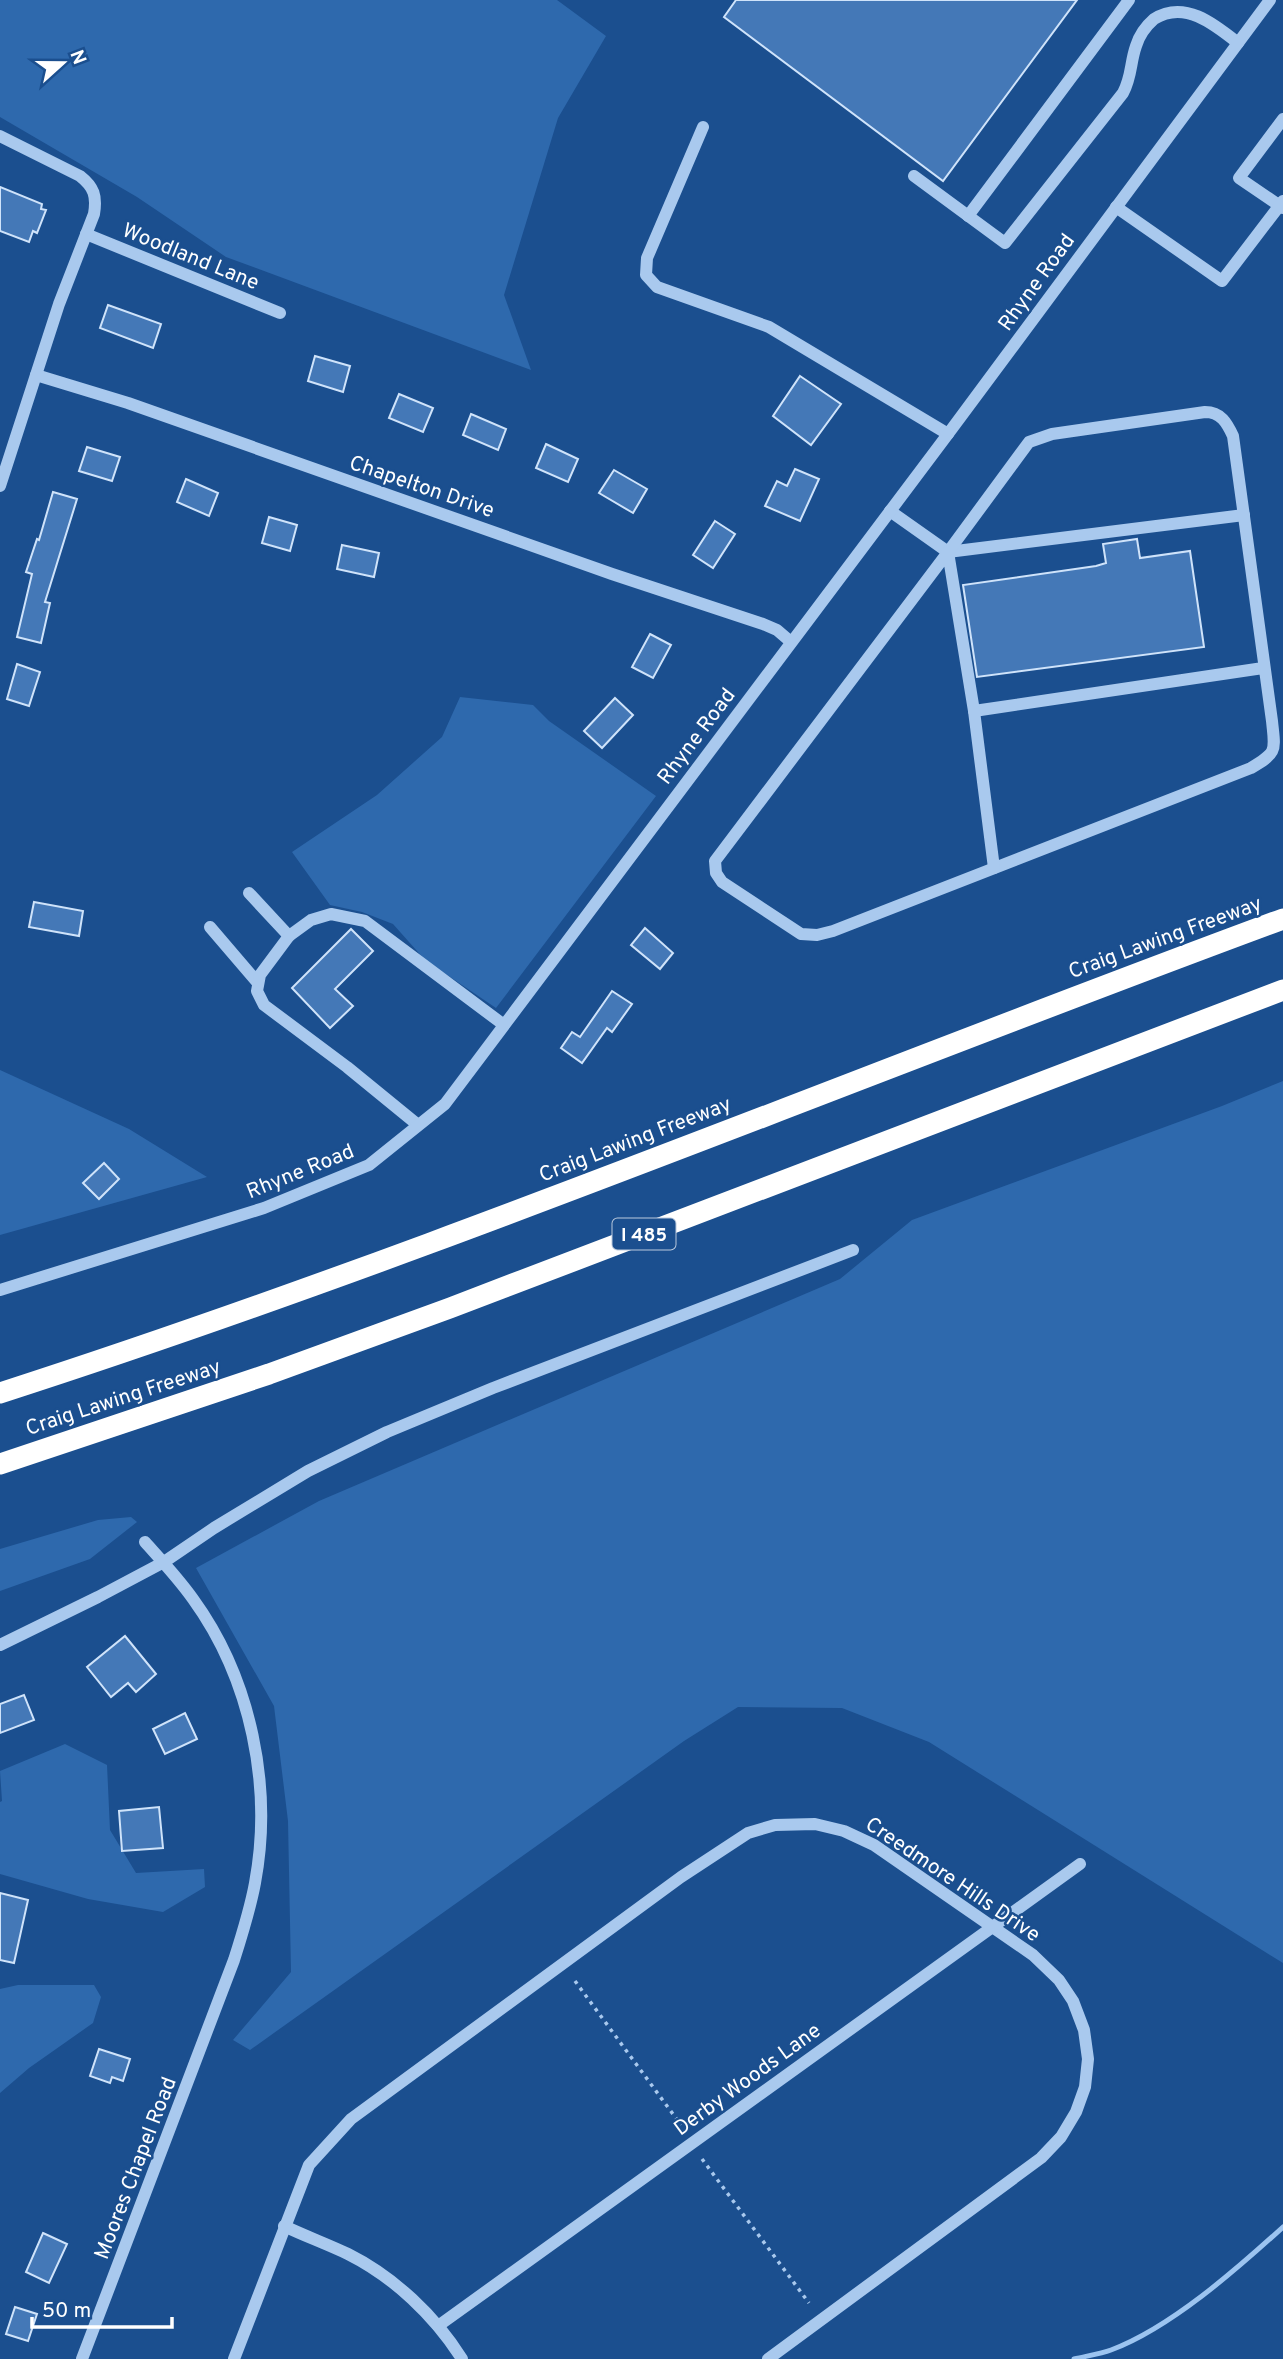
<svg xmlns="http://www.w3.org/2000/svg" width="1283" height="2359" font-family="Overpass,sans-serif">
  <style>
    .green { fill: #2e69ad }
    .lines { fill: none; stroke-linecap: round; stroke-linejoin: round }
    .stream { stroke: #9cc4f0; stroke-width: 5 }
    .building { fill: #4478b7; stroke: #cfe3fa; stroke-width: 2 }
    .path { stroke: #a9c9ee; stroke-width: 3.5; stroke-dasharray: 3.5 5; stroke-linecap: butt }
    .minor { stroke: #a9c9ee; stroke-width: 12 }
    .highway { stroke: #fff; stroke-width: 21 }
    .labels { text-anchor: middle; stroke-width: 5; stroke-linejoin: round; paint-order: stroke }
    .shield { fill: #1b4f8f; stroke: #bbcadd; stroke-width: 2 }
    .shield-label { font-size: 19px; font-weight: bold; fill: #fff }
    .street-label { font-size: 21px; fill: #fff; stroke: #1b4f8f }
  </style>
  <rect width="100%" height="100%" fill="#1b4f8f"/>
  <g class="green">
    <path d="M0,0H557L606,36L558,118L504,295L531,370L226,257L137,197L0,117Z"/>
    <path d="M460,697L533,705L549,721L656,796L496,1008L425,960L393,924L362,912L330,905L292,852L377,795L442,737Z"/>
    <path d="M0,1070L129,1129L207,1177L0,1235Z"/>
    <path d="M1283,1081V1963L929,1742L842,1708L738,1707L684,1741L250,2050L233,2040L291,1972L288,1821L274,1706L196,1568L319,1501L840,1279L912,1220L1222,1106Z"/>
    <path d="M131,1517L137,1522L90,1559L0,1591V1549L98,1520Z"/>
    <path d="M65,1744L107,1765L110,1830L136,1873L204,1869L205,1887L163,1912L88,1899L0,1874V1802L2,1801L0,1771Z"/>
    <path d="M18,1985H94L101,1997L93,2023L29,2068L0,2093V1989Z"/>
  </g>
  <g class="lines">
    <path class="stream" d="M1074,2359C1086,2356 1100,2354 1111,2350C1170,2328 1237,2269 1283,2227"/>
  </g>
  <g class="building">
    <path d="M736,0H1077L943,181L724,17Z"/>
    <path d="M0,187L42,204L41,209L46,210L37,233L33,231L29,242L0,231Z"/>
    <path d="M108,305L161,324L153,348L100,328Z"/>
    <path d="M315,356L350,366L343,392L308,381Z"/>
    <path d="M800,376L841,404L811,445L773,416Z"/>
    <path d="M399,394L433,408L423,432L389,418Z"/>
    <path d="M471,414L506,429L498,450L463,435Z"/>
    <path d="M546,444L578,459L568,482L536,468Z"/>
    <path d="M87,447L120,457L112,481L79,471Z"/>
    <path d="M795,469L819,479L800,521L765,506L777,481L787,486Z"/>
    <path d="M614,470L647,489L633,513L599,493Z"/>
    <path d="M186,479L218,493L209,516L177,502Z"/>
    <path d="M53,492L77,499L45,602L50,603L41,643L17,637L32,574L26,572L37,539L39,540Z"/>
    <path d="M269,517L297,525L290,551L262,543Z"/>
    <path d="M715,521L735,534L713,568L693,555Z"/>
    <path d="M1137,539L1140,558L1190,551L1204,647L977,677L963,585L1096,566L1106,563L1103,544Z"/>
    <path d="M342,545L379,553L374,577L337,569Z"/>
    <path d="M650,634L671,645L653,678L632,667Z"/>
    <path d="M17,664L40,672L29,706L7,699Z"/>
    <path d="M615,698L633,715L602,748L584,731Z"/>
    <path d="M34,902L83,911L79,936L29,927Z"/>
    <path d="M645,928L673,953L660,969L631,945Z"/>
    <path d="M351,929L373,951L335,989L353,1006L330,1028L292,988Z"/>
    <path d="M612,991L632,1004L612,1032L607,1028L582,1063L561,1048L572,1032L580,1037Z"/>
    <path d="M104,1163L119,1179L99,1199L83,1183Z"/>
    <path d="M125,1636L156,1674L136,1692L128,1683L111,1697L87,1667Z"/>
    <path d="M24,1695L34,1720L0,1733V1704Z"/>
    <path d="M185,1713L197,1739L165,1754L153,1729Z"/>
    <path d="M159,1807L163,1848L122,1851L119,1811Z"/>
    <path d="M0,1893L28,1900L14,1963L0,1960Z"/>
    <path d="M99,2049L130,2059L123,2081L112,2077L110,2083L90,2076Z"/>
    <path d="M43,2233L67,2244L49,2283L26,2272Z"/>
    <path d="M15,2307L37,2314L28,2341L6,2334Z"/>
  </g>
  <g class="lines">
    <g class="path">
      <path d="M575,1981L681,2125"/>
      <path d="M702,2159L809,2303"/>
    </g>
    <g class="minor">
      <path d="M1283,119L1239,178L1283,208"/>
      <path d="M703,127L647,258L646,275L657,287L769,327L948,434"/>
      <path d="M0,136L80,176C94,187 97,196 94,214L59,304L0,486"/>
      <path d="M914,176L1005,243L1123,93C1132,76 1130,63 1136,46C1139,36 1146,26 1154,19C1184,0 1213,23 1238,43"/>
      <path d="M1116,207L1222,281L1283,201"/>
      <path d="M968,216L1129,0"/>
      <path d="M86,234L280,313"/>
      <path d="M36,375L128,403L612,574L763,624L777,630L791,642"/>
      <path d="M890,511L948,552L1244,515"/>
      <path d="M948,552L715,861L716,873L722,882L801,934L817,935L833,931L1251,768C1278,752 1275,751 1272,721L1233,436C1227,423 1221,412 1205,412L1052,434L1029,442L948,552L974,711L1263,668"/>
      <path d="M974,711L994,868"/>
      <path d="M249,893L289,936"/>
      <path d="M210,927L258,983"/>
      <path d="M418,1125L347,1067L264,1005L257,991L260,975L289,936L311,920L331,914L365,921L504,1025"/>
      <path d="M0,1290L264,1208L369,1165L445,1104L948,434L1270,0"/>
      <path d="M0,1645L98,1597L164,1562L214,1528L308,1471L387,1432L493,1388L853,1250"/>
      <path d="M284,2226C305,2236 327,2244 348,2254C394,2277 435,2316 462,2359"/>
      <path d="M438,2326L1080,1864"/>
      <path d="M82,2359L234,1960C242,1935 250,1910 255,1883C273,1787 251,1679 193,1599C179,1579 162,1561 145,1542"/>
      <path d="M234,2359L309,2165L351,2119L681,1877L748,1833L775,1825L815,1824L844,1831L874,1845L1033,1955L1059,1980L1073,2001L1084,2030L1088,2059L1085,2087L1076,2112L1061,2137L1041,2158L768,2359"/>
    </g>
    <g class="highway">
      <path d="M0,1393C434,1253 855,1077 1283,919"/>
      <path d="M0,1464L269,1374L450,1308L1283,990"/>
    </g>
  </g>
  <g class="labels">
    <rect class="shield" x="612.5" y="1218.5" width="63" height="31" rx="5"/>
    <g class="shield-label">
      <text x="644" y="1241">I 485</text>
    </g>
    <g class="street-label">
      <text transform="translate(191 256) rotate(22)" y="7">Woodland Lane</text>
      <text transform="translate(1036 282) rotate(-54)" y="7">Rhyne Road</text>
      <text transform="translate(422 486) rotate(19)" y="7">Chapelton Drive</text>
      <text transform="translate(696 736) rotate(-53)" y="7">Rhyne Road</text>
      <text transform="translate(1165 937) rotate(-20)" y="7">Craig Lawing Freeway</text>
      <text transform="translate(635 1139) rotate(-21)" y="7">Craig Lawing Freeway</text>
      <text transform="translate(300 1171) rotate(-22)" y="7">Rhyne Road</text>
      <text transform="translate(123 1397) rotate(-18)" y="7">Craig Lawing Freeway</text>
      <text transform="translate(953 1879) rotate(34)" y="7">Creedmore Hills Drive</text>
      <text transform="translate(747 2079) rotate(-36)" y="7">Derby Woods Lane</text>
      <text transform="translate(135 2168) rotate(-69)" y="7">Moores Chapel Road</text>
    </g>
  </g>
  <g transform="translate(63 63) rotate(69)" stroke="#1b4f8f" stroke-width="5" paint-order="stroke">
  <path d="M0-5L12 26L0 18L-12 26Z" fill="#ffffff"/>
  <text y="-10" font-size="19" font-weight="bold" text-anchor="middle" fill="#ffffff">N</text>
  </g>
  <path d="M32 2317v10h140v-10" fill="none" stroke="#ffffff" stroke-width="3.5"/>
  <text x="42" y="2317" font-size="21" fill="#ffffff" stroke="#1b4f8f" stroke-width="5" paint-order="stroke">50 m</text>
</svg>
